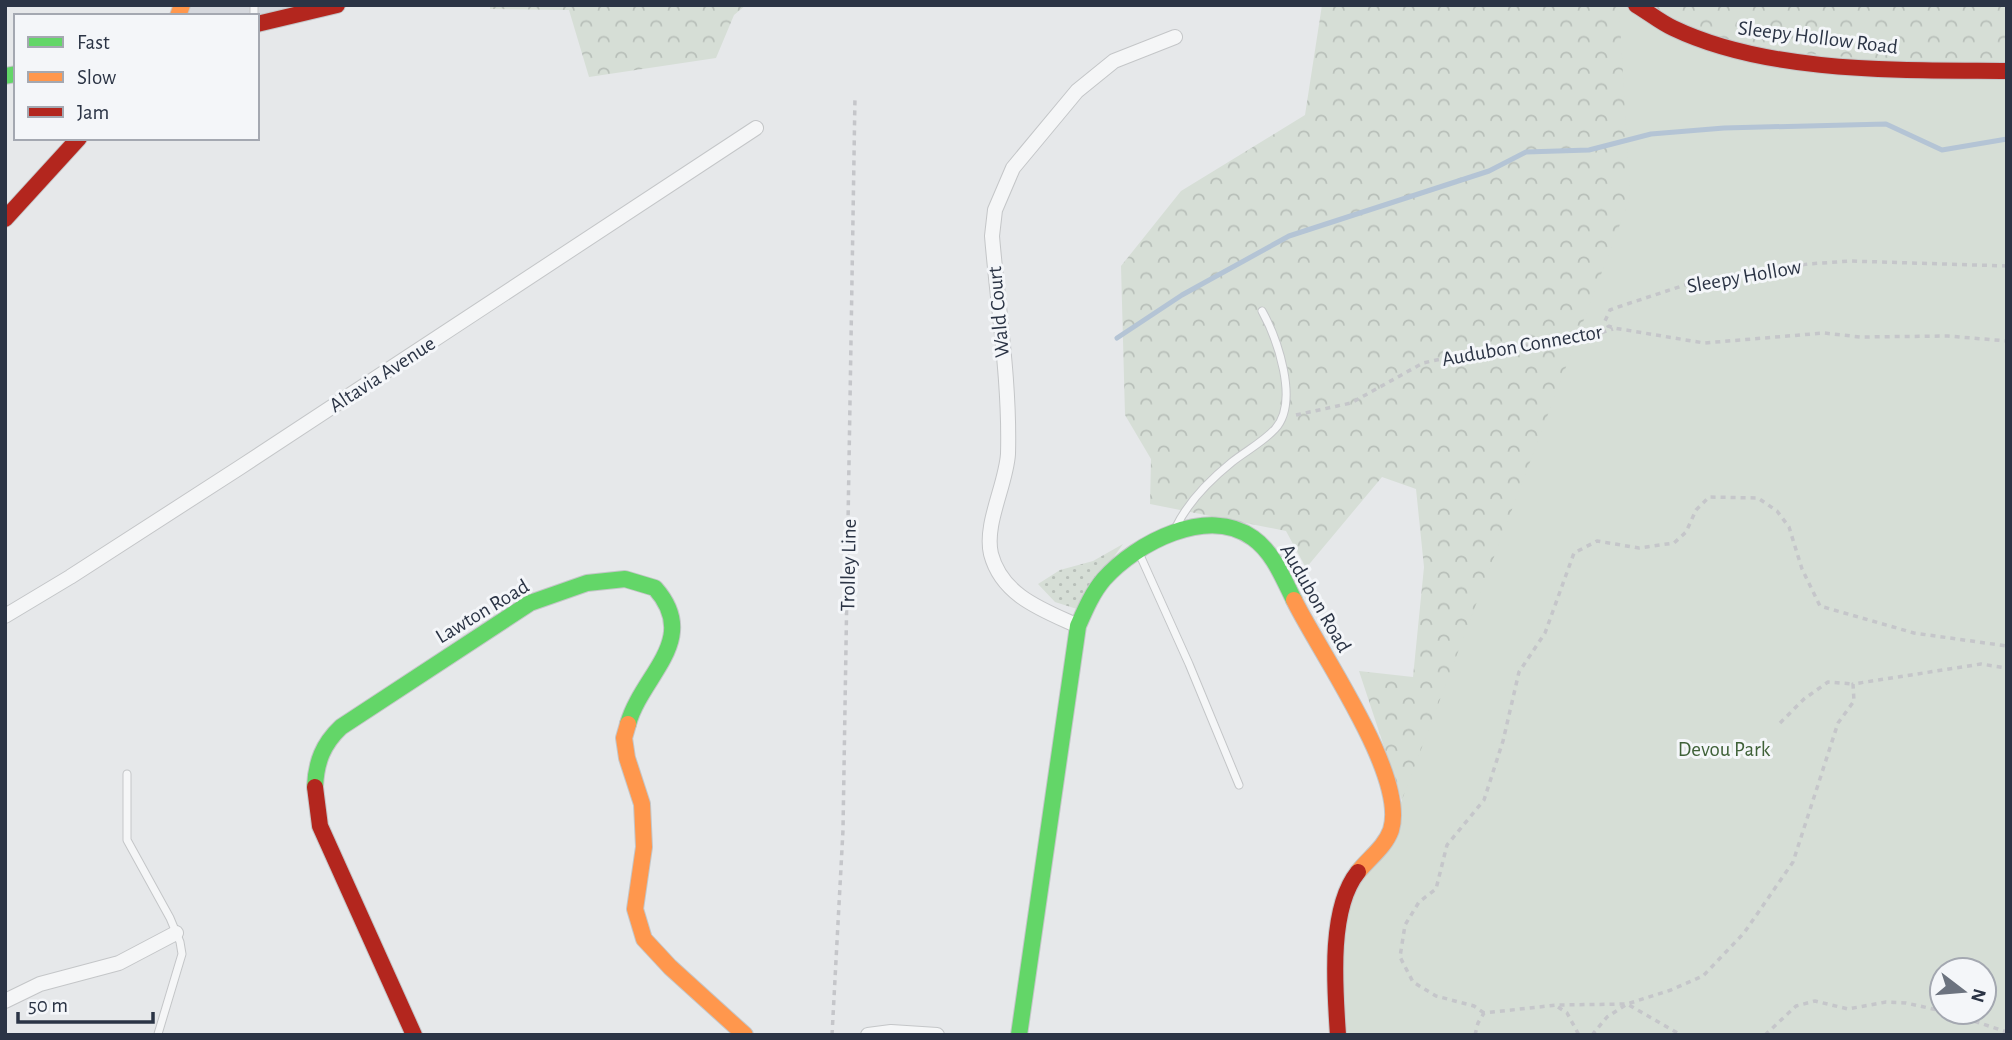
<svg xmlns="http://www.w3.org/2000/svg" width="2012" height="1040" font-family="'Alegreya Sans',sans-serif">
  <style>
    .built { fill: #d4d7dd }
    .grass { fill: url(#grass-dots) }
    .forest { fill: url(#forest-crowns) }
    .park { fill: #d6ded6; fill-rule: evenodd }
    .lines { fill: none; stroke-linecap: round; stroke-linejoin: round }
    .stream { stroke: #b4c4d5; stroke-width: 5 }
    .lane-casing { stroke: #c4c6c8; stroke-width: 9 }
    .street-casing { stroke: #c4c6c8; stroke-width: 16 }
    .fast-casing { stroke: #c4c6c8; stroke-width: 18 }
    .slow-casing { stroke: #c4c6c8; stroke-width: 18 }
    .jam-casing { stroke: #c4c6c8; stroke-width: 18 }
    .path { stroke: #c5c6ca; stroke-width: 3.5; stroke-dasharray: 5 5; stroke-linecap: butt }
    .lane { stroke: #f5f6f7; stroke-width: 7 }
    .street { stroke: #f5f6f7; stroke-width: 14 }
    .fast { stroke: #63d668; stroke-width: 16 }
    .slow { stroke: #ff974d; stroke-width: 16 }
    .jam { stroke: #b3261e; stroke-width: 16 }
    .labels { text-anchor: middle; stroke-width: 6; stroke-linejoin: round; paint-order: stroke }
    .street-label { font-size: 21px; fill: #2b3445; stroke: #f4f6f9 }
    .park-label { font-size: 21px; fill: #3f6138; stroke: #f4f6f9 }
  </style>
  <defs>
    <pattern id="grass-dots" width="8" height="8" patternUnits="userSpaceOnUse" patternTransform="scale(1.75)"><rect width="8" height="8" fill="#d6ded6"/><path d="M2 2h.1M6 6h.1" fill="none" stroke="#b8bfb9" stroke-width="1.8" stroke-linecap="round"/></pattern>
    <pattern id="forest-crowns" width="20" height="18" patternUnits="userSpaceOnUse" patternTransform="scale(1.75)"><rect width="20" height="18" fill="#d6ded6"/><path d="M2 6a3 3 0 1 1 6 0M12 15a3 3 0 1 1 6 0" fill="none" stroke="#b8bfb9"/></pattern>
  </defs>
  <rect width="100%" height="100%" fill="#e6e8ea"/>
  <path class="built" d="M182,5H337L257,16H178Z"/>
  <path class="grass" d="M1123,544L1077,609L1055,602L1038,584L1060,570L1093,561Z"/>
  <g class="forest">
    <path d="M490,5H746L734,15L716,58L589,77L569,10L490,9Z"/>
    <path d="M1322,5H2007V538L1402,801L1359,671L1413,677L1424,567L1416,489L1382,477L1306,568L1286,531L1150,504L1151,459L1125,415L1121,266L1181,191L1305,115Z"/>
  </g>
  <path class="park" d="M1619,5H1636L1720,46L2007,71V1035H1338L1339,915L1386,842L1630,198ZM1942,970H1984V1012H1942Z"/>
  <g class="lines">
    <path class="stream" d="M1117,338L1182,295L1289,236L1489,171L1526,152L1589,150L1651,134L1724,128L1886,124L1942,150L2007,139"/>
    <g class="lane-casing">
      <g id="lane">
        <path d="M254,16V5"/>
        <path d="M1176,527C1188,502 1211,479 1232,462C1246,451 1263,442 1275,429C1300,402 1277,338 1262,311"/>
        <path d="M1139,553L1189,664L1239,785"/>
        <path d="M127,774V840L170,918L180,942L182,954L158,1034"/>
      </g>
    </g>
    <g class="street-casing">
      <g id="street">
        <path d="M5,616L70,577L239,468L756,128"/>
        <path d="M1078,626C1043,610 1002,596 991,554C984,524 1006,485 1008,454C1010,382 998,308 992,236L995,210L1013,168L1077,91L1114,61L1175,37"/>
        <path d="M5,1001L40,984L119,963L176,933"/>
        <path d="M868,1035L891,1032L937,1035"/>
      </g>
    </g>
    <g class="fast-casing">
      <g id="fast">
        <path d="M5,76L16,74"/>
        <path d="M315,787C316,762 323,744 341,727L530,603L587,583L625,579L655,588C701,640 642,674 628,724"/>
        <path d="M1019,1035L1078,626C1085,610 1092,593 1104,579C1136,543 1208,505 1253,538C1273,552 1283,578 1294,600"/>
      </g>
    </g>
    <g class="slow-casing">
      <g id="slow">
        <path d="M178,16L182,5"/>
        <path d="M1294,600C1318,650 1408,776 1391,830C1385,847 1369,858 1358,872"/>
        <path d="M628,724L624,738L627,758L642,804L644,847L635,909L644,939L670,967L745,1035"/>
      </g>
    </g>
    <g class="jam-casing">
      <g id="jam">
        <path d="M1636,5C1648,12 1660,22 1673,28C1769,74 1902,70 2007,71"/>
        <path d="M257,24L337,5"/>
        <path d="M5,219L79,138"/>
        <path d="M315,787L320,826L414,1035"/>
        <path d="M1338,1035C1335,989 1328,909 1358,872"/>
      </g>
    </g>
    <g class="path">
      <path d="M2007,266L1850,261L1808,264L1697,281L1618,307L1610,310L1605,321L1608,326L1614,328L1704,343L1824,333L1860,337L1948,336L2007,341"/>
      <path d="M1296,415L1351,403L1423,363L1459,355L1591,336L1613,329"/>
      <path d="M1780,723L1804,699L1828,682L1853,684"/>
      <path d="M1558,1007L1567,1013L1579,1035"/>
      <path d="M1946,1012L2007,1032"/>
      <path d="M1484,1013L1474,1006L1436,996L1413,982L1400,957L1405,925L1419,902L1436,889L1447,845L1484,800L1503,741L1519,672L1545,633L1574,553L1597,541L1639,548L1674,543L1686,532L1696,510L1709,497L1758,498L1777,511L1789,527L1802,569L1820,606L1914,633L2007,646"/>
      <path d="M832,1035L843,830L855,96"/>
      <path d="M1475,1035L1478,1023L1484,1013L1557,1005L1627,1004L1671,990L1703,976L1744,933L1793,862L1838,723L1854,701L1853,684L1981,664L2007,668"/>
      <path d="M1592,1035L1607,1017L1627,1004L1681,1035"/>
      <path d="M1765,1035L1796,1006L1815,1001L1848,1009L1886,1002L1906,1003L1942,1011"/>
    </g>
    <use href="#lane" class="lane"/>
    <use href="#street" class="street"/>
    <use href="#fast" class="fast"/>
    <use href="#slow" class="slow"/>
    <use href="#jam" class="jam"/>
  </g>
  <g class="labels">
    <g class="street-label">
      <text transform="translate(1818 37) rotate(7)" y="7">Sleepy Hollow Road</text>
      <text transform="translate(1744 276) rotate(-10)" y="7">Sleepy Hollow</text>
      <text transform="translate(998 312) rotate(-95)" y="7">Wald Court</text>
      <text transform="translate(1522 345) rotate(-10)" y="7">Audubon Connector</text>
      <text transform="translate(382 374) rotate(-33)" y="7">Altavia Avenue</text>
      <text transform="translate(848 565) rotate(-89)" y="7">Trolley Line</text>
      <text transform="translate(1316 598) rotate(60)" y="7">Audubon Road</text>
      <text transform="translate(482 611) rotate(-31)" y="7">Lawton Road</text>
    </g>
    <g class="park-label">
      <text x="1724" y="756">Devou Park</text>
    </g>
  </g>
  <rect width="2012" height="1040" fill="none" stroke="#2b3445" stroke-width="14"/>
  <rect x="14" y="14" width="245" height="126" fill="#f4f6f9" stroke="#a4a8b1" stroke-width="2"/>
  <rect x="28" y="37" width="35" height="10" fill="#63d668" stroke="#a4a8b1" stroke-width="2"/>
  <text x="77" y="49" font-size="21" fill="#2b3445">Fast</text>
  <rect x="28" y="72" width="35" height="10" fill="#ff974d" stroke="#a4a8b1" stroke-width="2"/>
  <text x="77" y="84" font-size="21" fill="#2b3445">Slow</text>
  <rect x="28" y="107" width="35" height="10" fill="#b3261e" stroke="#a4a8b1" stroke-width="2"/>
  <text x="77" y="119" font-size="21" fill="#2b3445">Jam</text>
  <g transform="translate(1963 991) rotate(106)"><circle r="33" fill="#f4f6f9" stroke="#a4a8b1" stroke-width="2"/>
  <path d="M0-5L12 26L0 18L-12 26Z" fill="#6c737f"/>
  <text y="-10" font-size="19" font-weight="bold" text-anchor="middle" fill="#2b3445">N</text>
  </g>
  <path d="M18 1012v10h135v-10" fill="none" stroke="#2b3445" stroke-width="3.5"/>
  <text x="28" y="1012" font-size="21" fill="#2b3445" stroke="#f4f6f9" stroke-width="5" paint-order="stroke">50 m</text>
</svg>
